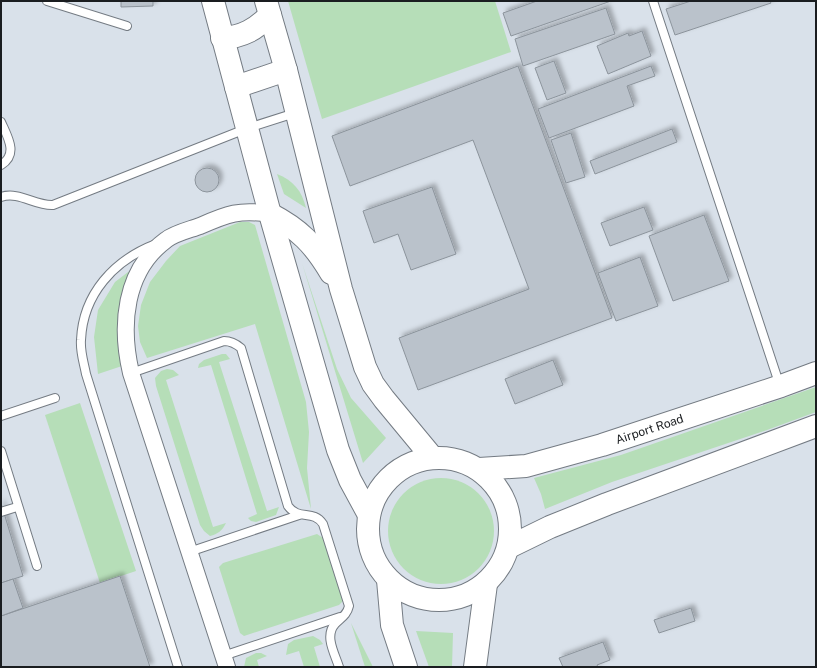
<svg xmlns="http://www.w3.org/2000/svg" width="817" height="668" font-family="'Public Sans',sans-serif">
  <style>
    .green { fill: #b6deb8 }
    .building { fill: #bac2cb; stroke: #8c949c; filter: url(#shadow) }
    .lines { fill: none; stroke-linecap: round; stroke-linejoin: round }
    .service-casing { stroke: #747b83; stroke-width: 10 }
    .minor-casing { stroke: #747b83; stroke-width: 18 }
    .secondary-casing { stroke: #747b83; stroke-width: 24 }
    .primary-casing { stroke: #747b83; stroke-width: 24 }
    .trunk-casing { stroke: #747b83; stroke-width: 24 }
    .service { stroke: #fff; stroke-width: 8 }
    .minor { stroke: #fff; stroke-width: 16 }
    .secondary { stroke: #fff; stroke-width: 22 }
    .primary { stroke: #fff; stroke-width: 22 }
    .trunk { stroke: #fff; stroke-width: 22 }
    .labels { text-anchor: middle; stroke-width: 3; stroke-linejoin: round; paint-order: stroke }
    .street-label { font-size: 12px; fill: #1a1d20; stroke: #e6eef7 }
  </style>
  <defs>
    <filter id="shadow"><feDropShadow dx="3.5" dy="-3.5" stdDeviation="2" flood-color="#0004"/></filter>
  </defs>
  <rect width="100%" height="100%" fill="#d9e1ea"/>
  <g class="green">
    <path d="M288,1H495L511,52L322,119Z"/>
    <path d="M277,174C293,180 302,191 306,208L284,194Z"/>
    <path d="M240,222H249L255,225L306,402L309,432L307,468L311,509L255,324L147,358L140,342L138,326L141,305L150,282L166,261L180,246Z"/>
    <path d="M302,263L337,369L351,398L386,438L363,463Z"/>
    <path d="M132,269L121,297L118,331L125,365L98,374L94,337L98,310L115,282Z"/>
    <path d="M222,354H226L230,359L219,362L267,511L279,507L276,515L256,522L251,521L248,518L257,514L211,365L198,368L199,364L204,360Z"/>
    <path d="M167,369L173,370L179,375L166,380L213,527L226,523C222,531 218,534 210,536L204,531L200,525L156,386L155,378L161,371Z"/>
    <path d="M816,387V412L767,430L612,482L545,509L541,494L534,478L621,455Z"/>
    <path d="M80,403L136,571L100,583L45,415Z"/>
    <circle cx="441" cy="531" r="53"/>
    <path d="M317,534L323,538L343,601L339,605L244,636L240,633L219,567L223,563Z"/>
    <path d="M351,623L373,667H365Z"/>
    <path d="M416,631L453,633L452,667H429Z"/>
    <path d="M313,636L320,640L323,644L314,647L320,667H304L299,651L286,655L288,644L294,640Z"/>
    <path d="M256,653H261L267,656L257,660L259,667H244L246,658Z"/>
  </g>
  <g class="building">
    <path d="M121,1H153V6L121,7Z"/>
    <path d="M537,1H611L511,36L503,13Z"/>
    <path d="M691,1H770L771,3L675,35L666,9Z"/>
    <path d="M606,8L615,34L523,66L515,39Z"/>
    <path d="M642,31L651,56L608,74L597,46L628,33L629,36Z"/>
    <path d="M554,61L566,93L547,100L535,68Z"/>
    <path d="M518,66L612,318L418,390L399,338L529,289L473,140L350,186L332,136Z"/>
    <path d="M651,66L655,76L627,86L634,106L549,138L538,109Z"/>
    <path d="M672,129L677,142L595,174L590,161Z"/>
    <path d="M571,133L585,177L566,183L551,140Z"/>
    <circle cx="207" cy="180" r="12"/>
    <path d="M432,187L456,254L411,270L398,234L374,243L363,211Z"/>
    <path d="M644,207L653,230L610,246L601,223Z"/>
    <path d="M704,215L729,281L673,301L649,236Z"/>
    <path d="M640,257L658,306L616,321L598,273Z"/>
    <path d="M553,360L563,385L515,404L505,379Z"/>
    <path d="M1,503L23,576L1,583Z"/>
    <path d="M120,576L150,667H1V616Z"/>
    <path d="M13,579L23,608L1,616V583Z"/>
    <path d="M691,608L695,621L659,633L654,620Z"/>
    <path d="M603,642L610,660L597,665L598,667H563L559,658Z"/>
  </g>
  <g class="lines">
    <g class="service-casing">
      <g id="service">
        <path d="M47,1L127,26"/>
        <path d="M653,1L780,386"/>
        <path d="M1,122C7,136 19,154 1,165"/>
        <path d="M1,197C19,191 35,206 53,205L248,128L295,113"/>
        <path d="M156,244C114,260 83,294 81,340C80,352 84,363 86,374L178,667"/>
        <path d="M131,373L224,341C231,341 235,343 241,348L288,506C299,521 313,509 323,524L349,606C347,615 341,618 335,624C324,636 335,654 339,667"/>
        <path d="M1,416L55,398"/>
        <path d="M1,451L37,566"/>
        <path d="M1,512L17,507"/>
        <path d="M189,552L299,515"/>
        <path d="M223,656L340,617"/>
      </g>
    </g>
    <g class="minor-casing">
      <path id="minor" d="M227,667L131,373C120,326 124,271 166,240C175,233 189,230 200,226C227,214 240,209 270,214"/>
    </g>
    <g class="secondary-casing">
      <g id="secondary">
        <path d="M388,580L392,625L406,667"/>
        <path d="M475,667L486,584"/>
      </g>
    </g>
    <g class="primary-casing">
      <g id="primary">
        <path d="M213,1L270,214L338,450L350,480L369,515"/>
        <path d="M266,1L286,70L341,289L365,367L373,384L384,399L432,457"/>
        <path d="M222,38C243,37 256,29 270,15"/>
        <path d="M236,87L286,70"/>
        <path d="M270,214C299,229 314,244 331,273"/>
        <circle cx="439" cy="529" r="71"/>
      </g>
    </g>
    <g class="trunk-casing">
      <g id="trunk">
        <path id="s1" d="M479,469L526,466L602,445L781,386L816,373"/>
        <path d="M509,547L550,527L607,504L816,426"/>
      </g>
    </g>
    <use href="#service" class="service"/>
    <use href="#minor" class="minor"/>
    <use href="#secondary" class="secondary"/>
    <use href="#primary" class="primary"/>
    <use href="#trunk" class="trunk"/>
  </g>
  <g class="labels">
    <g class="street-label">
      <text dy="4" stroke="none"><textPath href="#s1" startOffset="176">Airport Road</textPath></text>
    </g>
  </g>
  <rect width="817" height="668" fill="none" stroke="#1a1d20" stroke-width="4"/>
</svg>
